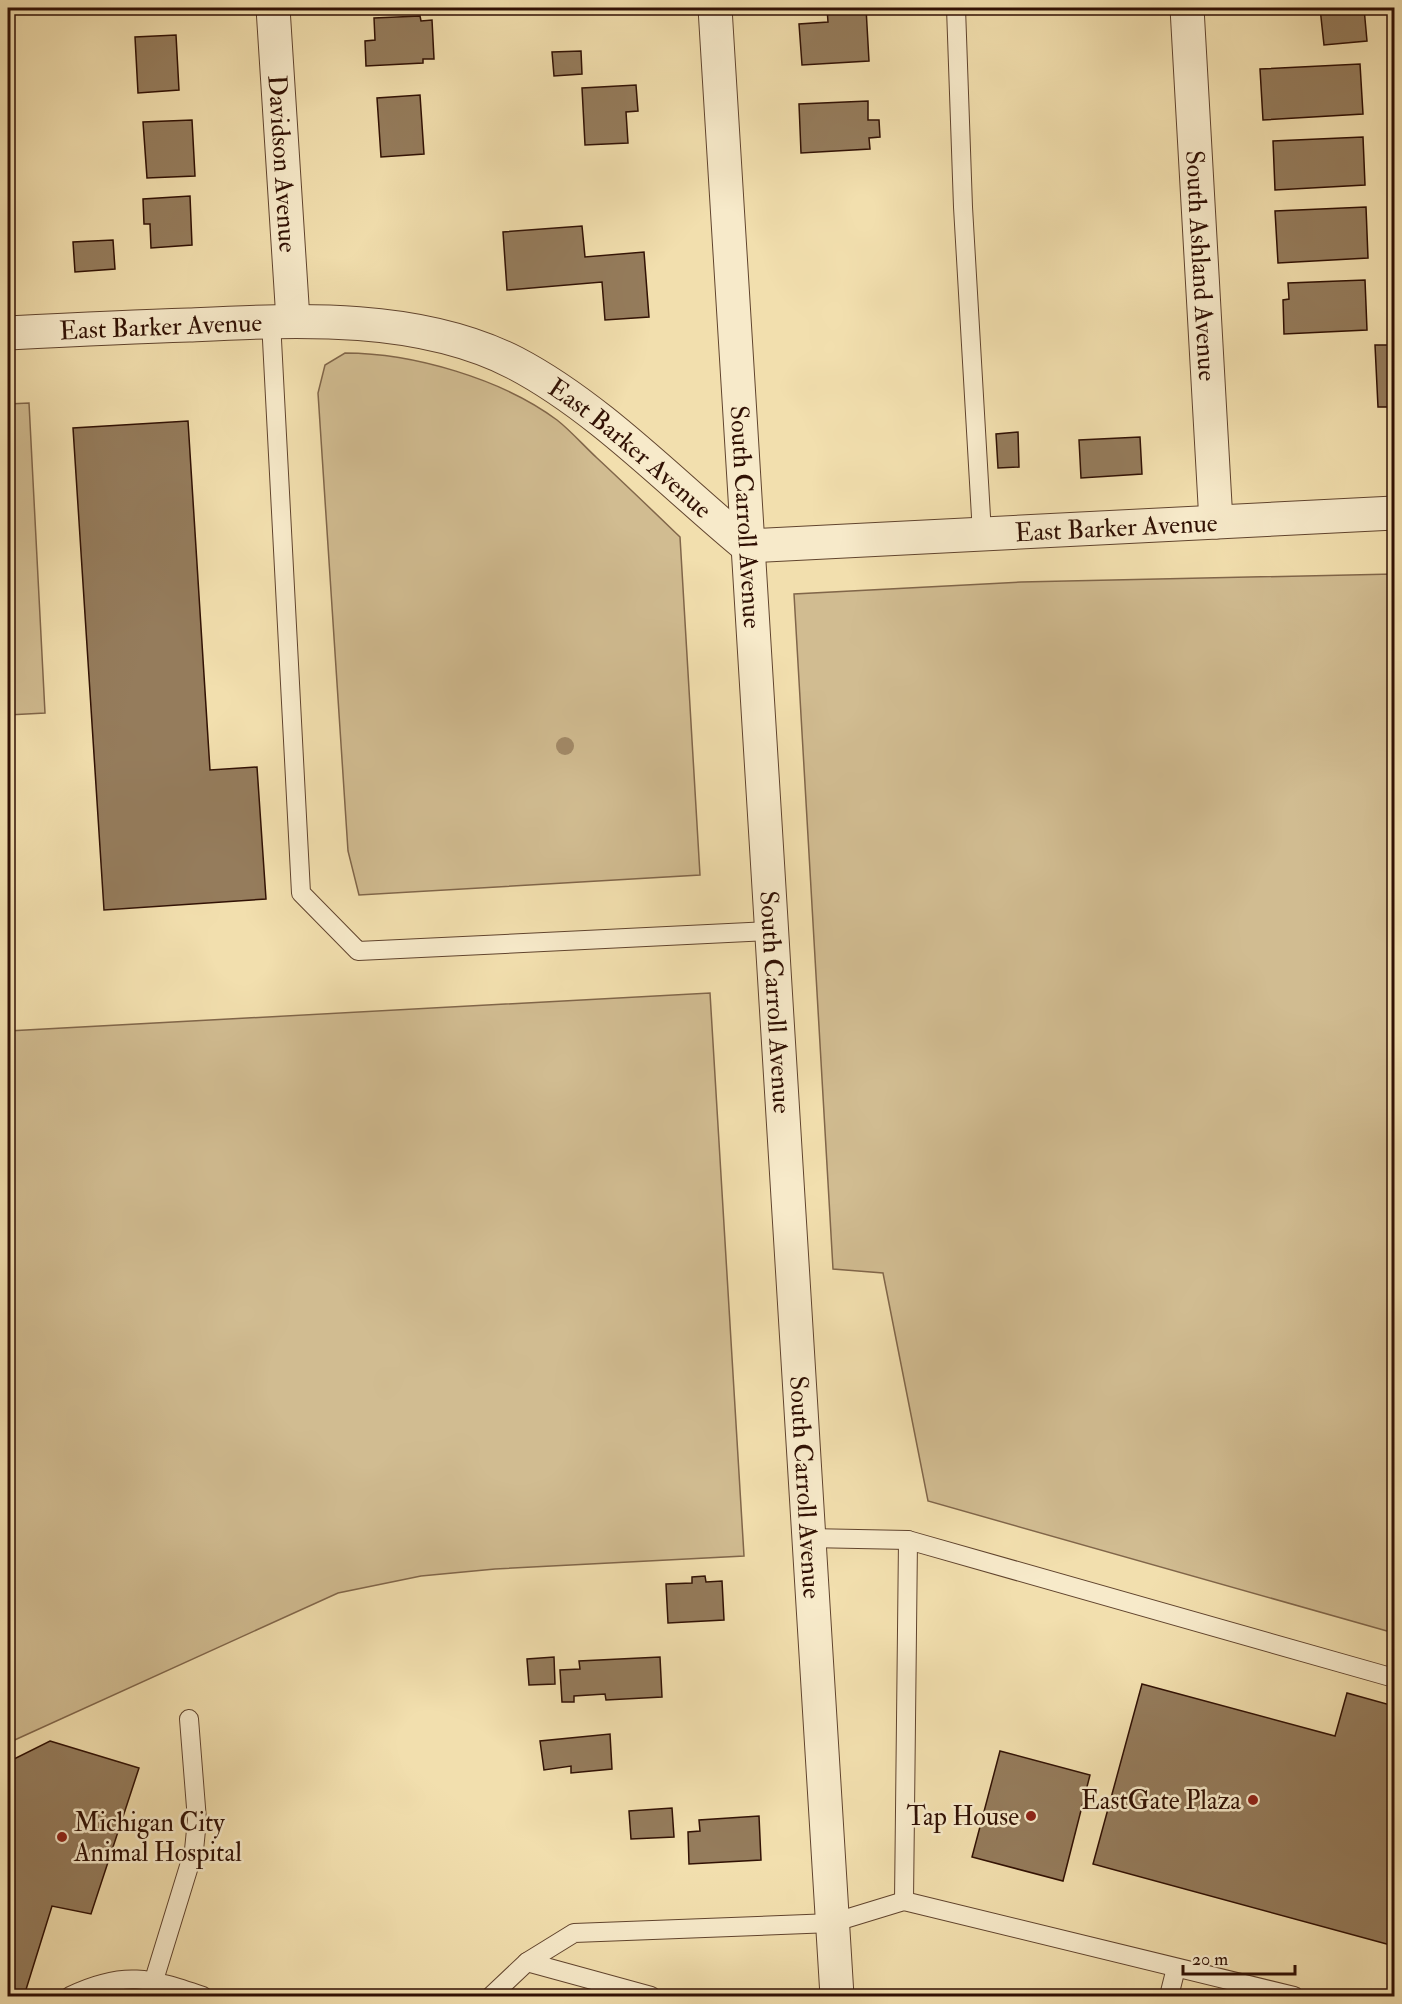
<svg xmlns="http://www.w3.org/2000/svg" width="1402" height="2004" font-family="'IM FELL Double Pica',serif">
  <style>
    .green { fill: #d1bc91; stroke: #81664a; stroke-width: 1.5 }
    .building { fill: #957c5c; stroke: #311104; stroke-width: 1.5 }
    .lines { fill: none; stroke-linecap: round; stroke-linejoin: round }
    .service-casing { stroke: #61442e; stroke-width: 20 }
    .minor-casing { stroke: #61442e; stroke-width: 35 }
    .tertiary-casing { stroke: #61442e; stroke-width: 35 }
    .service { stroke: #f7eaca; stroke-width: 18 }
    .minor { stroke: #f7eaca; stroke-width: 33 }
    .tertiary { stroke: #f7eaca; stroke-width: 33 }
    .tree { fill: #a28a68 }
    .poi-dot { fill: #8f2418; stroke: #f7eaca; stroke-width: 2 }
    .labels { text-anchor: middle; stroke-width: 5; stroke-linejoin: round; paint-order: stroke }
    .street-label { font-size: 26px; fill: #311104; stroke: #f7eaca }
    .poi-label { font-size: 26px; fill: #311104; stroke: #f7eaca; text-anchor: end }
  </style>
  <rect width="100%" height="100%" fill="#f2dfae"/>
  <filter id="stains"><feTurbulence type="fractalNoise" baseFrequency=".00333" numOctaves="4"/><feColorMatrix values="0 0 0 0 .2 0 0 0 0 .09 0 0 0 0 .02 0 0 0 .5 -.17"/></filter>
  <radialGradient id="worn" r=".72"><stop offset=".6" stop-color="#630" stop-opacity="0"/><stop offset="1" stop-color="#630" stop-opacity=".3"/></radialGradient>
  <g class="green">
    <path d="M345,353C413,353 502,379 557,420C571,431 584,446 597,458C625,484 653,511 680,537L700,875L359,895L348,851L318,393L325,365Z"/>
    <path d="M29,403L45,713L8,715V404Z"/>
    <path d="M1394,574V1633L928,1501L883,1273L833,1269L794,594L1021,582Z"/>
    <path d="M710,993L744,1556L495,1569L421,1576L338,1593L8,1743V1031Z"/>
  </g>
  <g class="building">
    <path d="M827,8H866L869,61L802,65L799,24L828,22Z"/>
    <path d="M1320,8H1364L1367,41L1324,45Z"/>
    <path d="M420,16L421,21L432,20L434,59H423V63L366,66L365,41L375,40L374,18Z"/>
    <path d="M176,35L179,90L138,93L135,37Z"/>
    <path d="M581,51L582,74L554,76L552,52Z"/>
    <path d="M1360,64L1363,114L1263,120L1260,69Z"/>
    <path d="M636,85L638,111L626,112L628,143L585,145L582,88Z"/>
    <path d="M420,95L424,154L381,157L377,98Z"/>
    <path d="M868,101V120H879L880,137L869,138L870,149L801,153L799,104Z"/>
    <path d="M192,120L195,176L147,178L143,122Z"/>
    <path d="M1363,137L1365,185L1275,190L1273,141Z"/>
    <path d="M190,196L192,245L151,248L150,224H144L143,199Z"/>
    <path d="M1366,207L1368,258L1278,263L1275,211Z"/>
    <path d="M582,226L585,257L644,252L649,317L605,320L602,282L507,290L503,232Z"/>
    <path d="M113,240L115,269L75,272L73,242Z"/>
    <path d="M1365,280L1367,330L1284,334L1283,300L1289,299L1288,283Z"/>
    <path d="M1375,345H1394V407H1378Z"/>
    <path d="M188,421L210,770L257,767L266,899L104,910L73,428Z"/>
    <path d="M1018,432L1019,467L998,468L996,434Z"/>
    <path d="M1140,437L1142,474L1081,478L1079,440Z"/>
    <path d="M705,1576L706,1582L722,1581L724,1620L668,1623L666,1584L692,1583V1577Z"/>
    <path d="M554,1657L555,1684L529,1685L527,1659Z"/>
    <path d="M660,1657L662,1697L606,1700L605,1694L574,1696V1702H562L560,1670L580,1669L579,1661Z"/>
    <path d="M1142,1684L1335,1736L1347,1693L1394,1706V1946L1093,1864Z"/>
    <path d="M610,1734L612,1769L571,1773V1766L544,1770L540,1741Z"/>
    <path d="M50,1741L139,1768L91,1914L52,1906L24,1996H8V1762Z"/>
    <path d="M1000,1751L1090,1775L1063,1881L972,1857Z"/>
    <path d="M672,1808L674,1837L631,1839L629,1811Z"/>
    <path d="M759,1816L761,1860L689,1864L688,1832L700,1831L699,1820Z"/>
  </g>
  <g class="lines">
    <g class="service-casing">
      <g id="service">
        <path d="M956,8L963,207L982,534"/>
        <path d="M271,321L301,893L358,951L771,931"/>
        <path d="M808,1538L908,1540L1394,1678"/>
        <path d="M904,1901L908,1540"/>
        <path d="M527,1962L651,1996"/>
        <path d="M154,1980L194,1850L197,1820L189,1719"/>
        <path d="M70,1996C124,1970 149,1978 203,1996"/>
        <path d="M491,1996L527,1962L574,1933L832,1923L904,1901L1294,1996"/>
        <path d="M1169,1996L1176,1968"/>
      </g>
    </g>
    <g class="minor-casing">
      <g id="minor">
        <path id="s1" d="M273,8L293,320"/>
        <path id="s2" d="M1187,8L1216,522"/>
      </g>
    </g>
    <g class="tertiary-casing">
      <g id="tertiary">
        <path id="s3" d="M715,8L837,1996"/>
        <path id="s4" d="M8,333C68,330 129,327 189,325C295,320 418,313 515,363C599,407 674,486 747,546L1394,513"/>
      </g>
    </g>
    <use href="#service" class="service"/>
    <use href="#minor" class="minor"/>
    <use href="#tertiary" class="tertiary"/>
  </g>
  <circle class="tree" cx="565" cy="746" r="9"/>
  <g class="poi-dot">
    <circle cx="1253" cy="1800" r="6"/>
    <circle cx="1031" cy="1816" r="6"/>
    <circle cx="62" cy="1837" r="6"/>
  </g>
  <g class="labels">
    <g class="street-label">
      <text dy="9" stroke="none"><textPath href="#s1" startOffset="156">Davidson Avenue</textPath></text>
      <text dy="9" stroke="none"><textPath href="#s2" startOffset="258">South Ashland Avenue</textPath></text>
      <text dy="9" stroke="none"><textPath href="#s4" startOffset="153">East Barker Avenue</textPath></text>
      <text dy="9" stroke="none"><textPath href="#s4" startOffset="657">East Barker Avenue</textPath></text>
      <text dy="9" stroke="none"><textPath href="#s3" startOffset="510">South Carroll Avenue</textPath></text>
      <text dy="9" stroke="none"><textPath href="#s4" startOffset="1179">East Barker Avenue</textPath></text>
      <text dy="9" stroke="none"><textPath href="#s3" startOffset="996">South Carroll Avenue</textPath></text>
      <text dy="9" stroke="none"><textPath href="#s3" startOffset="1482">South Carroll Avenue</textPath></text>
    </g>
    <g class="poi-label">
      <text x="1241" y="1809">EastGate Plaza</text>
      <text x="1019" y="1825">Tap House</text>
      <text x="74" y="1831" text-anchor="start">Michigan City<tspan x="74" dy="30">Animal Hospital</tspan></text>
    </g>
  </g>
  <rect width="1402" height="2004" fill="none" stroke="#f2dfae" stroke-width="30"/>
  <rect x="9" y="9" width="1384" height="1986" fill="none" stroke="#311104" stroke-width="3"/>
  <rect x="15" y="15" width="1372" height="1974" fill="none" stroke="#311104" stroke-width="1.5"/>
  <path d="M1183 1965v9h112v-9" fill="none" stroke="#311104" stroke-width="3"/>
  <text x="1192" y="1965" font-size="18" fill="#311104" stroke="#f7eaca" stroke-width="4.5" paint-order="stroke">20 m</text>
  <rect width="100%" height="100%" filter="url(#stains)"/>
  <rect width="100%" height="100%" fill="url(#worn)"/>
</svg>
